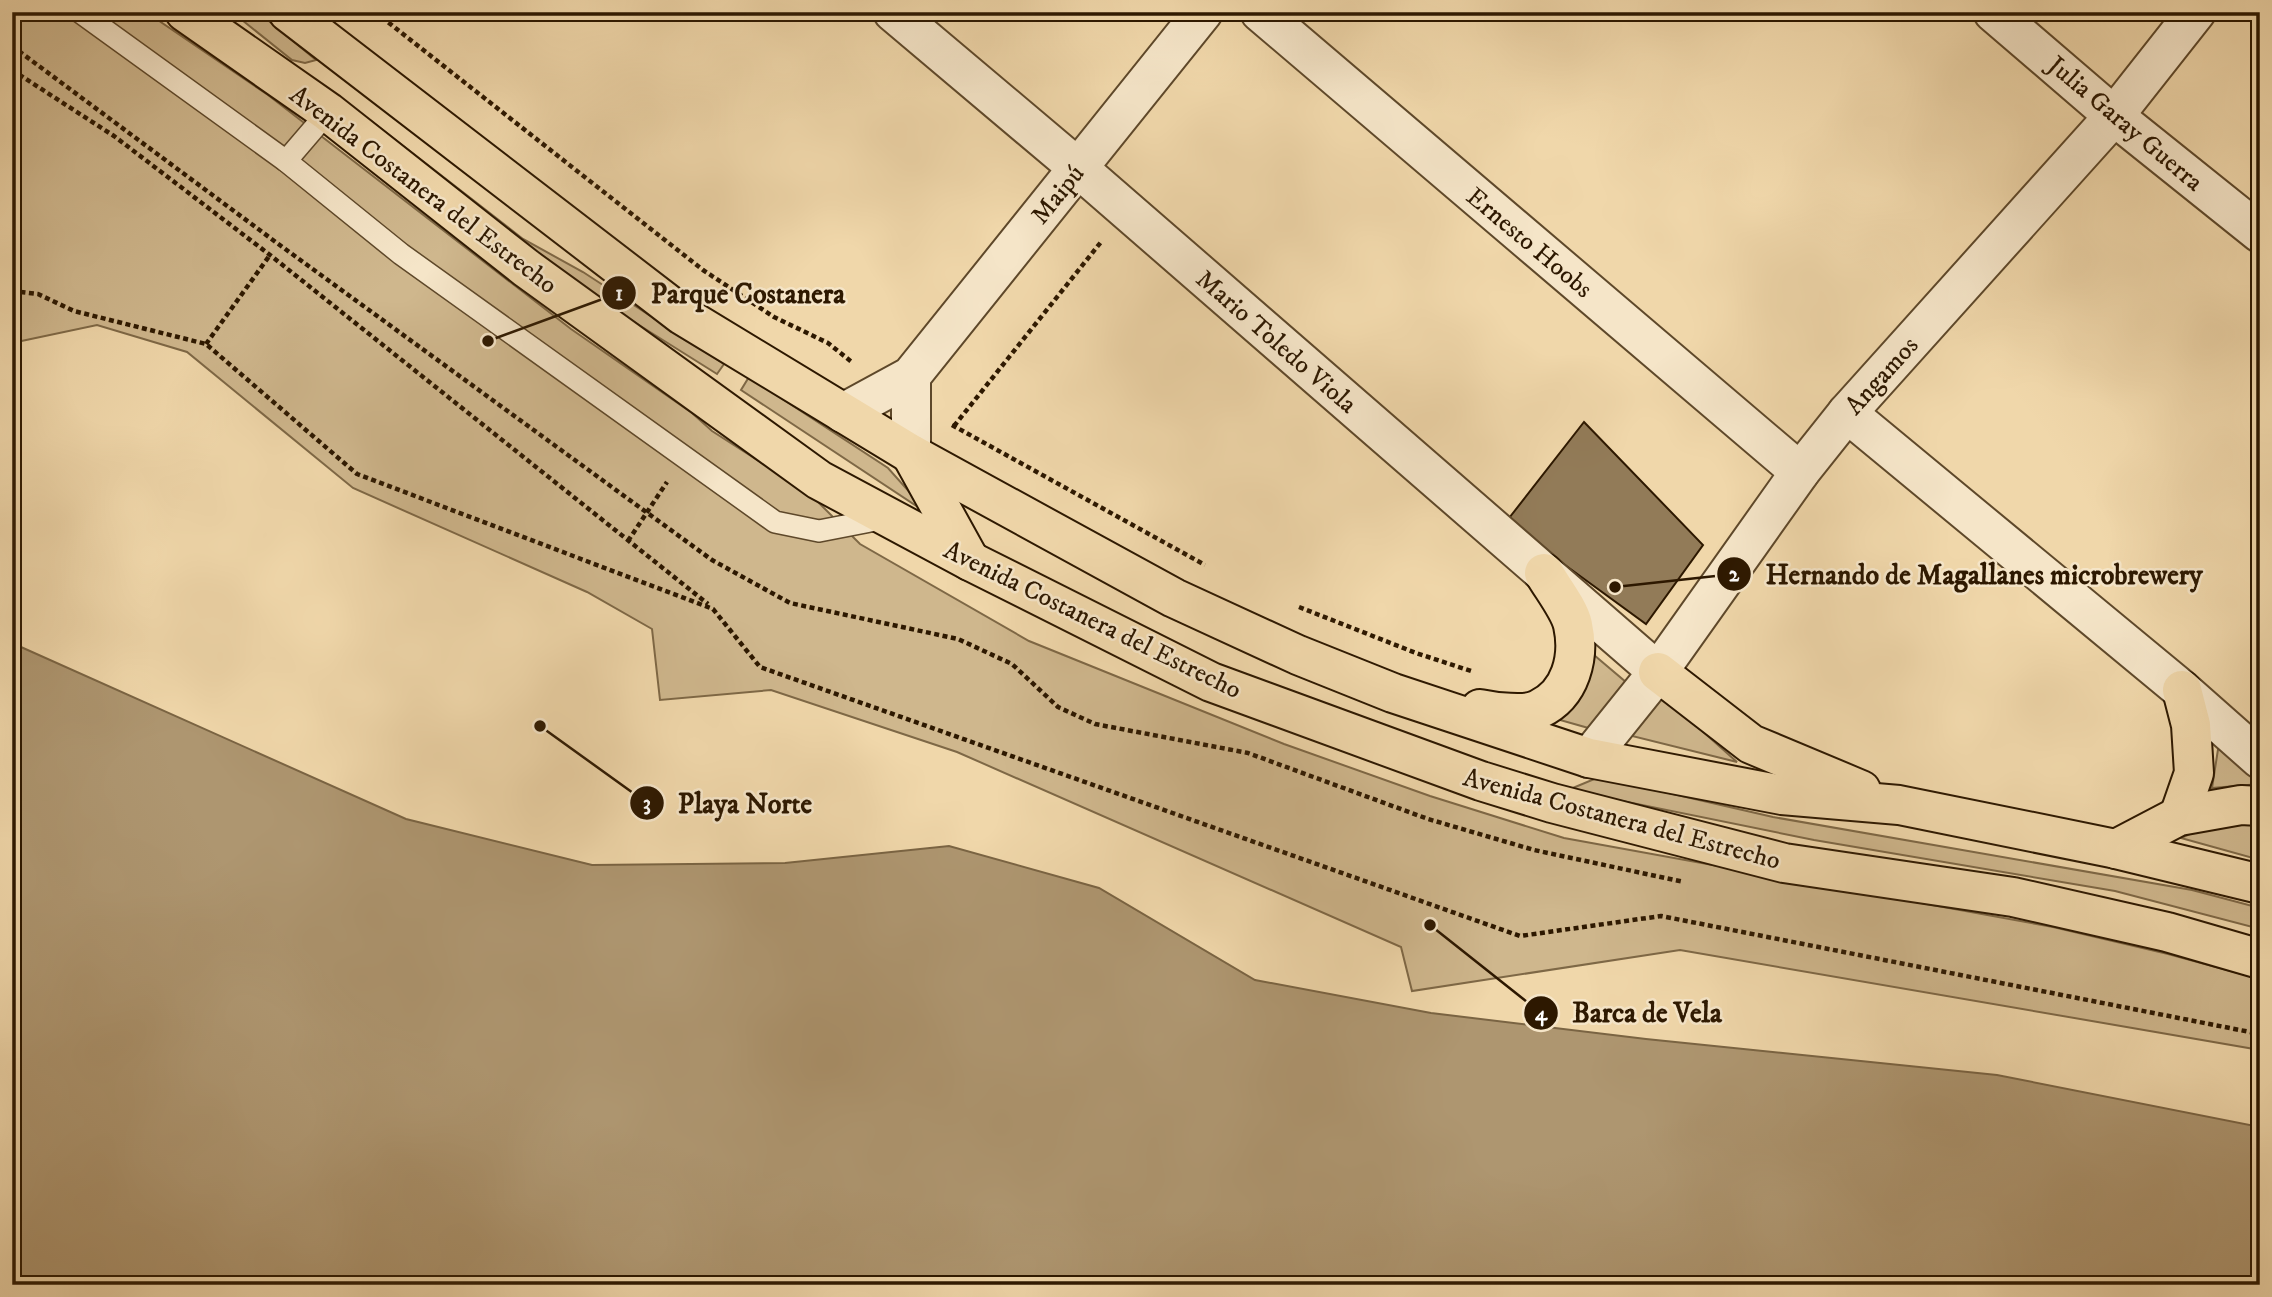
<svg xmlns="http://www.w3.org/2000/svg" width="2272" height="1297" font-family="'IM FELL DW Pica',serif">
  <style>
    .green { fill: #cfb78d; stroke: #7e6846; stroke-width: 2 }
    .water { fill: #ae9670; stroke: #7a6443; stroke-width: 2 }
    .building { fill: #927b58; stroke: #2d1800; stroke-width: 2 }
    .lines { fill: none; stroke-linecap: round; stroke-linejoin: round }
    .service-casing { stroke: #5e482a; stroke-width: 24 }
    .minor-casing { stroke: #5e482a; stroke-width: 42 }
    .tertiary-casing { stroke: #5e482a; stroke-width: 42 }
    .primary-casing { stroke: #2d1800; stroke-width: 42 }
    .path { stroke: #2d1800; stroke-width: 4.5; stroke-dasharray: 5 3.5; stroke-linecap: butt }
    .service { stroke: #f5e5c8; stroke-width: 21 }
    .minor { stroke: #f5e5c8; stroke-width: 38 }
    .tertiary { stroke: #f5e5c8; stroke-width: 38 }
    .primary { stroke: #f0d7aa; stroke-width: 38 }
    .labels { text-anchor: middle; stroke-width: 5; stroke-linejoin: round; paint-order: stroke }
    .street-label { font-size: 26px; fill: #2d1800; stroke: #f5e5c8 }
    .leader { fill: none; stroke: #2d1800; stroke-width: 2.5 }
    .callout-dot { fill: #2d1800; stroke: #f5e5c8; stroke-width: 2.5 }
    .mark-label { font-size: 21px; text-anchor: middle; font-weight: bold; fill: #fff }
    .callout-label { font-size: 28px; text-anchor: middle; font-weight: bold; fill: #2d1800; stroke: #f5e5c8; stroke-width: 5; stroke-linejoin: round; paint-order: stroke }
  </style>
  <rect width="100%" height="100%" fill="#f0d7aa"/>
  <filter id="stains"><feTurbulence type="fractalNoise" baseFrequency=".00286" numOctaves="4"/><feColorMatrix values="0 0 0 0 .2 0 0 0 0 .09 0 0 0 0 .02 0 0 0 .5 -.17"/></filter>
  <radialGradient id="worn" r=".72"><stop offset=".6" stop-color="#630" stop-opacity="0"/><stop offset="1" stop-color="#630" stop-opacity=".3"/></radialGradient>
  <g class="green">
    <path d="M12,12H146L268,95L571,329L692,413L712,431L809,493L860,544L1029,641L1284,744L1430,796L1564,838L2053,927L2168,954L2260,979V1050L1680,950L1412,991L1401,947L957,752L771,690L660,700L652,629L587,592L353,488L187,352L97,325L12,343Z"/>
    <path d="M232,12H258L316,60L305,63L292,60Z"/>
    <path d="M370,120L523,239L583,272L724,364L717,374L572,283Z"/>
    <path d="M749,377L888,468L930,515L741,390Z"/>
    <path d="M1594,655L1627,683L1592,729L1560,720L1585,690Z"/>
    <path d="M1663,696L1737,762L1628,735Z"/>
    <path d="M2219,743L2260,777V784L2212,788Z"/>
    <path d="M1599,777L1773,817L2192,890L2260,908V929L2115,891L1814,840L1568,790Z"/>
    <path d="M2260,817V860L2181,838L2223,819Z"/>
  </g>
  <path class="water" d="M12,643L406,819L592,865L785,863L949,846L1099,888L1255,980L1431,1013L1646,1039L1997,1075L2260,1127V1285H12Z"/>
  <path class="building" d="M1584,422L1703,545L1646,624L1506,522Z"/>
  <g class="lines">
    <g class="service-casing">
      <g id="service">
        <path d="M80,12L286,161L401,254L775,522L819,531L886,518"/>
        <path d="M286,161L328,112"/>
      </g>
    </g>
    <g class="minor-casing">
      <g id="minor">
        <path d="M893,12L1078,168L1658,672"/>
        <path d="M1260,12L1800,472"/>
        <path d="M1993,12L2114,116L2260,233"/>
        <path d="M911,376V454"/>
        <path d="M843,413L911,376L1203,12"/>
        <path d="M1847,413L2182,690L2260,759"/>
      </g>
    </g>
    <g class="tertiary-casing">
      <path id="tertiary" d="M1589,758L1658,672L1800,472L1847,413L2114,116L2196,12"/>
    </g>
    <g class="primary-casing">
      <g id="primary">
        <path d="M185,12L328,112L526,268L819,480L970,561L1211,682L1481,781L1552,803L1784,863L2013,897L2167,932L2260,959"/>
        <path d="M288,12L682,315L911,454L1174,598L1298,655L1393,693L1589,758L1782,795L1899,805L2116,849L2260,884"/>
        <path d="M911,454L970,561"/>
        <path d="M1658,672L1751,744L1861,790"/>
        <path d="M1480,709C1494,712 1526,716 1539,709C1571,694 1580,657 1573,625C1570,610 1552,587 1544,573"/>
        <path d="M2179,816L2194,773L2191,725L2182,690"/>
        <path d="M2116,849L2179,816L2241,805L2260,806"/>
      </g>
    </g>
    <g class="path">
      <path d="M375,12L703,270L774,317L828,343L853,363"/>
      <path d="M12,46L277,243L712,560L790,603L958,639L1012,664L1058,707L1095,724L1248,753L1428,819L1534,850L1684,882"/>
      <path d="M12,70L114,136L270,255L708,604"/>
      <path d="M12,291L38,294L74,311L206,344L357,474L713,609L760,667L1520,936L1661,916L2260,1034"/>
      <path d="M206,344L270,255"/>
      <path d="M952,425L1205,565"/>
      <path d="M954,426L1101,242"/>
      <path d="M628,541L667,482"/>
      <path d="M1299,607L1416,653L1471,671"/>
    </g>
    <use href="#service" class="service"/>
    <use href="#minor" class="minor"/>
    <use href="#tertiary" class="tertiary"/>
    <use href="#primary" class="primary"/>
  </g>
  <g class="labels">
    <g class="street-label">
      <text transform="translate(2126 123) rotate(40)" y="9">Julia Garay Guerra</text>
      <text transform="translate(424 189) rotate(37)" y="9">Avenida Costanera del Estrecho</text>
      <text transform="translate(1057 194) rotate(-51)" y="9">Maipú</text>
      <text transform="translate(1530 242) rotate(40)" y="9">Ernesto Hoobs</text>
      <text transform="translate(1277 341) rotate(41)" y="9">Mario Toledo Viola</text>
      <text transform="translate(1881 375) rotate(-48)" y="9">Angamos</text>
      <text transform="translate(1093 619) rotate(26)" y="9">Avenida Costanera del Estrecho</text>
      <text transform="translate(1622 818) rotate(15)" y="9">Avenida Costanera del Estrecho</text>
    </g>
  </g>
  <path class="leader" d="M488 341L619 293M1615 587L1734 574M540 726L647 803M1430 925L1541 1013"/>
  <g class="callout-dot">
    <circle cx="488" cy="341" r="7"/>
    <circle cx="1615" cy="587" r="7"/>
    <circle cx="540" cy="726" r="7"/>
    <circle cx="1430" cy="925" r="7"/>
    <circle cx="619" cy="293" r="18"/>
    <circle cx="1734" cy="574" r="18"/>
    <circle cx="647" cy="803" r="18"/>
    <circle cx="1541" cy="1013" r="18"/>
  </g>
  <g class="mark-label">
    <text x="619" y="300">1</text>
    <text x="1734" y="581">2</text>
    <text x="647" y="810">3</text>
    <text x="1541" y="1020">4</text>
  </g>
  <g class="callout-label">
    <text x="748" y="303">Parque Costanera</text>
    <text x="1984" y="584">Hernando de Magallanes microbrewery</text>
    <text x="745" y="813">Playa Norte</text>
    <text x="1647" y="1022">Barca de Vela</text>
  </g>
  <rect width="2272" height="1297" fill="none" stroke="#f0d7aa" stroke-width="42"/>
  <rect x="14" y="14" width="2244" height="1269" fill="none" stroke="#2d1800" stroke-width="3.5"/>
  <rect x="21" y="21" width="2230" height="1255" fill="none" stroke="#2d1800" stroke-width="2"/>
  <rect width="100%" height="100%" filter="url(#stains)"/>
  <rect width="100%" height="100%" fill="url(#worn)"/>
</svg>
